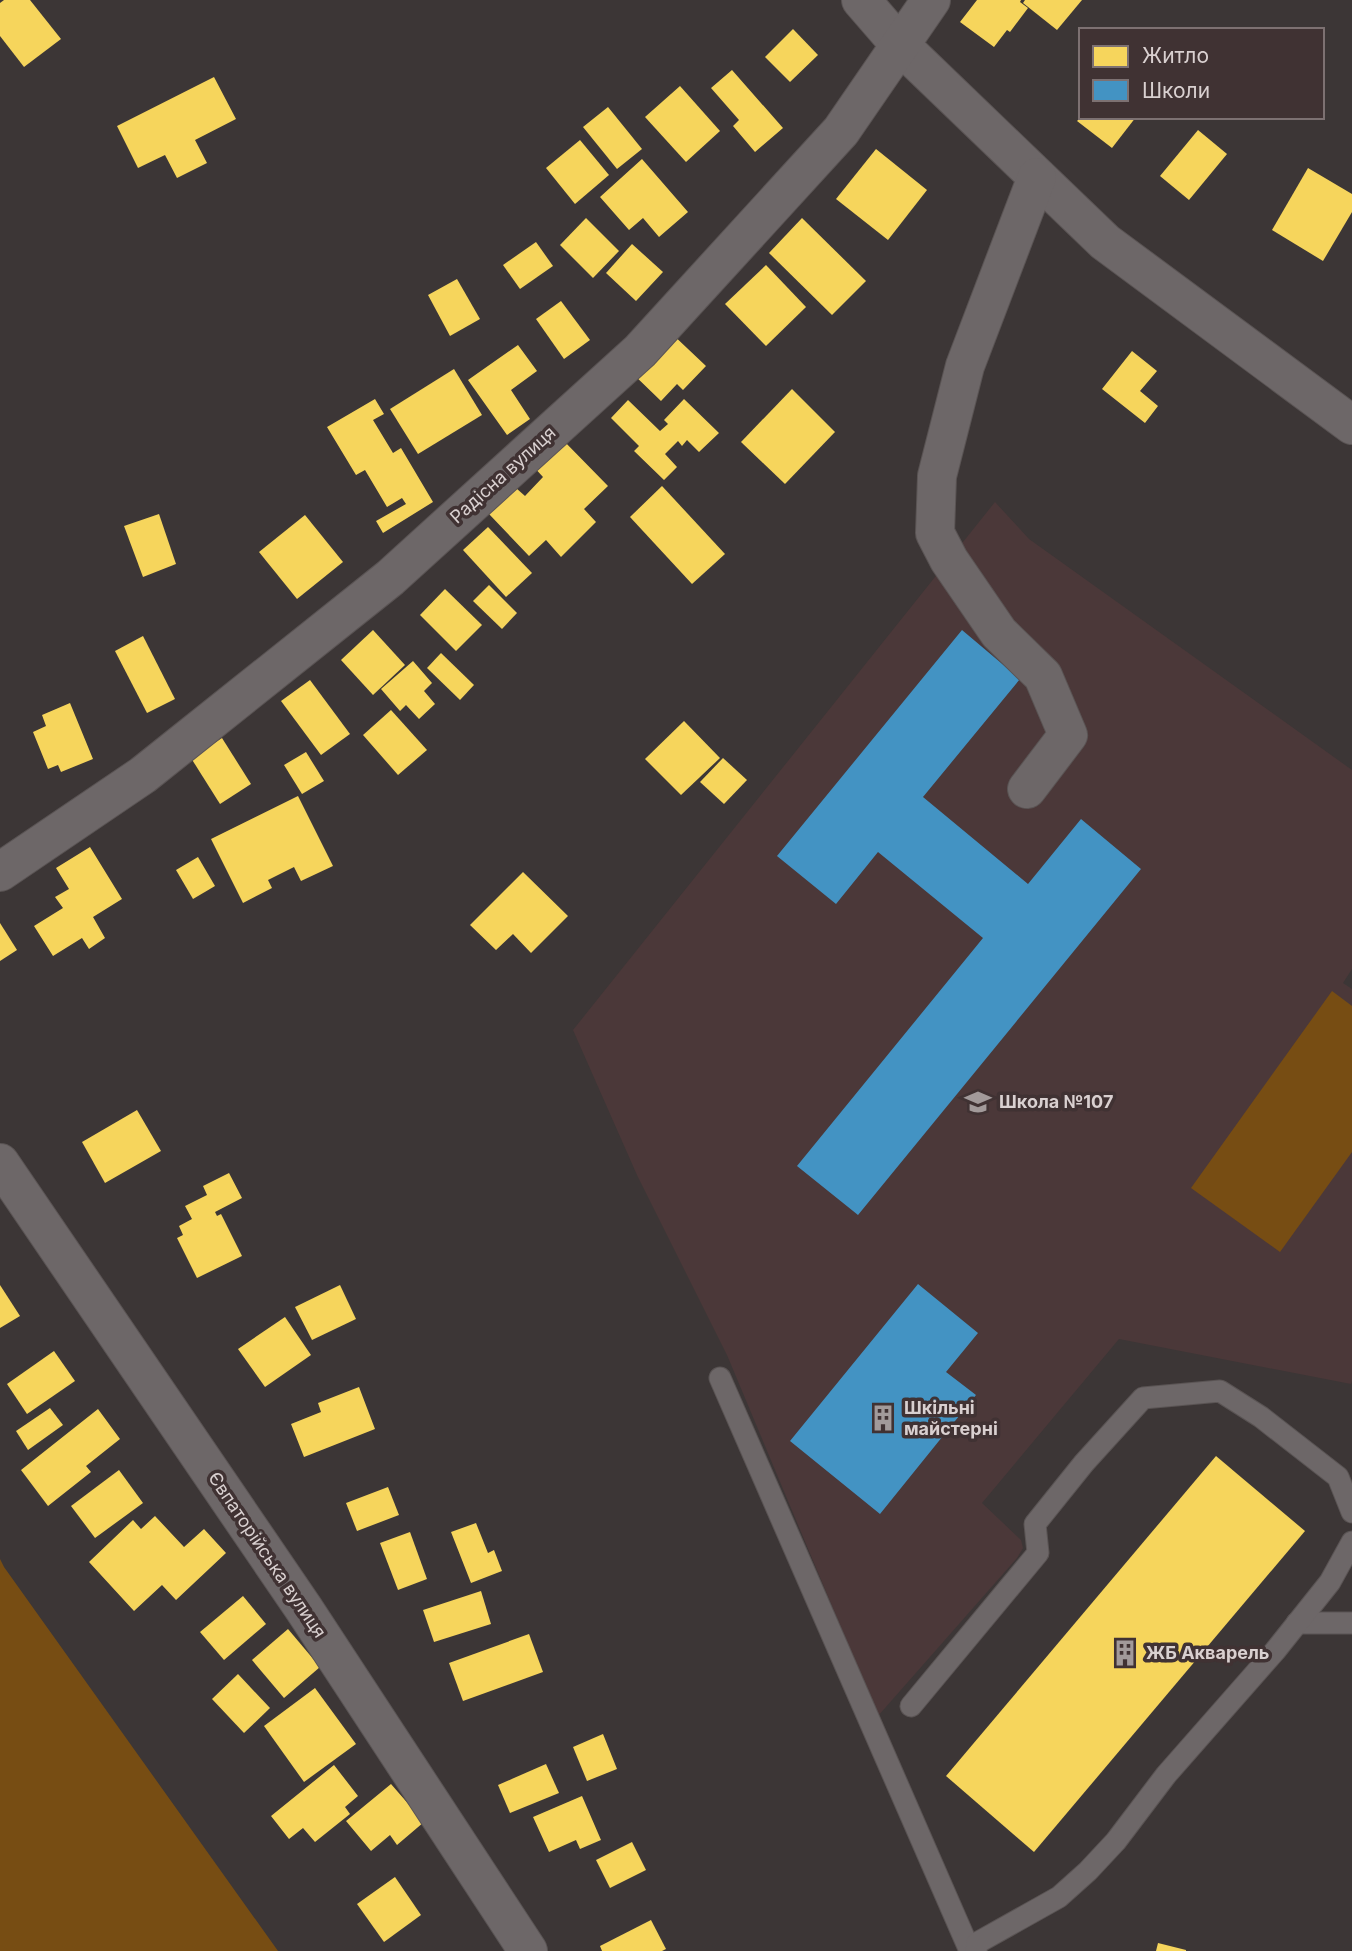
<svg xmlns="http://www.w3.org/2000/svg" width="1352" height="1951" font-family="Inter,sans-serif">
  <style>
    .built { fill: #4b3839 }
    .green { fill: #774d13 }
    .homes { fill: #f6d55c }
    .schools { fill: #4393c3 }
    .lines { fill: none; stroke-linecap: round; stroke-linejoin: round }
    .lane-casing { stroke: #5a5454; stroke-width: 23 }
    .street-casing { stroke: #5a5454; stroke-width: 40 }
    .lane { stroke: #6d6768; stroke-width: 21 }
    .street { stroke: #6d6768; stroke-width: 38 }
    .labels { text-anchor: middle; stroke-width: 7; stroke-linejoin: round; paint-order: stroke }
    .street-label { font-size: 18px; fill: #d9d0d0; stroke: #403233 }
    .poi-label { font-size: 18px; font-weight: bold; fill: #d9d0d0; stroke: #403233; text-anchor: start }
  </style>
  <rect width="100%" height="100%" fill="#3c3636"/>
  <path class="built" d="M995,502L1029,539L1352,770V969L1343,983L1352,989V1381L1351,1384L1119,1339L982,1503L1021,1540L1023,1548L1017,1558L878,1716L727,1355L637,1175L573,1030Z"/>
  <g class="green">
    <path d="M1332,991L1352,1006V1152L1280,1252L1191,1188Z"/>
    <path d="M0,1559L4,1567L278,1951H0Z"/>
  </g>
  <g class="homes">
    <path d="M4,0H30L61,39L24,67L0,36V3Z"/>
    <path d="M977,0H1021L1020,2L1028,8L1010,32L1007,30L994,47L960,22Z"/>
    <path d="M1025,0H1082L1057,30L1023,3Z"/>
    <path d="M793,29L818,55L790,82L765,57Z"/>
    <path d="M732,70L783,128L755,152L733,126L739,120L711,88Z"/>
    <path d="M214,77L236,119L195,140L207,163L177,178L165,155L138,168L117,126Z"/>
    <path d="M680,86L720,131L686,162L645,117Z"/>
    <path d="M608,107L642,149L617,169L583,127Z"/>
    <path d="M1081,117H1136L1112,148L1077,121Z"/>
    <path d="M1198,130L1227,154L1189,200L1160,176Z"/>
    <path d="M580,140L609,175L575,204L546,168Z"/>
    <path d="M876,149L927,190L888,240L836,199Z"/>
    <path d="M642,159L688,212L659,237L643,218L629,230L600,197Z"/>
    <path d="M1308,168L1352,194V212L1323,261L1272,230Z"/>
    <path d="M586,218L619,251L593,278L560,245Z"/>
    <path d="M802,218L866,281L832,315L769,253Z"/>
    <path d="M536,242L553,266L520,289L503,265Z"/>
    <path d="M632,244L663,272L636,301L606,273Z"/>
    <path d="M766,265L806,307L766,346L725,304Z"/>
    <path d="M457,279L480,319L450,336L428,295Z"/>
    <path d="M561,301L590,340L564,359L536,319Z"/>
    <path d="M669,331L706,366L683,390L677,384L661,401L631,372Z"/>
    <path d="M518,345L537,371L511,390L530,419L507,435L468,380Z"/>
    <path d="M1132,351L1157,371L1140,391L1158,406L1145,423L1102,389Z"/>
    <path d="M454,369L482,415L418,454L390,409Z"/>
    <path d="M792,389L835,432L785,484L741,442Z"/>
    <path d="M375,399L384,414L373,420L393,453L401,448L433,502L383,533L376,521L406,504L402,498L387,507L365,470L356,475L327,427Z"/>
    <path d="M684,399L719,433L699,452L687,440L682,446L678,441L665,454L677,467L664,480L634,451L639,446L611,418L628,400L660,431L668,424L664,420Z"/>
    <path d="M561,438L608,486L584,509L596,522L561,557L546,540L529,556L489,514L516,488L525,496L543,477L532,465Z"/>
    <path d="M662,486L725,554L692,584L630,517Z"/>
    <path d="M159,514L176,564L143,577L124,526Z"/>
    <path d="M305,515L343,562L297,599L259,552Z"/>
    <path d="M488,527L532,573L506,597L463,550Z"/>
    <path d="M489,585L517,613L502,629L473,601Z"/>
    <path d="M445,589L482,625L456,651L420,615Z"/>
    <path d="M373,630L405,665L373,695L341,660Z"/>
    <path d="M143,636L175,699L147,713L115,651Z"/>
    <path d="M441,653L474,685L460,700L427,668Z"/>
    <path d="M413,661L432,683L424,691L435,704L419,719L406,705L400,711L381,689Z"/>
    <path d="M310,680L350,734L321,755L281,701Z"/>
    <path d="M70,703L93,759L61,772L58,765L48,769L33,732L46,726L42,715Z"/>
    <path d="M391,710L427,750L398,775L363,735Z"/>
    <path d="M684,721L720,758L681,795L645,759Z"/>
    <path d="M222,738L251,784L220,804L191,758Z"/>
    <path d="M306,752L324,781L302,794L284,765Z"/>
    <path d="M723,758L747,780L724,804L700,782Z"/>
    <path d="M298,796L333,866L301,881L294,867L268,880L272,888L243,903L211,839Z"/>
    <path d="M90,847L122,899L93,917L105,938L89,949L82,938L53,956L34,926L63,908L55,897L69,889L56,868Z"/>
    <path d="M198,857L215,886L193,899L176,870Z"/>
    <path d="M523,872L568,916L531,953L513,934L496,950L470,925Z"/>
    <path d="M0,923L17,950L0,961Z"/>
    <path d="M137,1110L161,1151L105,1183L82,1142Z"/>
    <path d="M229,1173L242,1198L215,1212L217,1216L221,1214L242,1256L197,1278L177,1238L183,1235L179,1226L192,1219L185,1206L207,1195L203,1186Z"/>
    <path d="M0,1285L20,1316L0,1328Z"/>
    <path d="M340,1285L356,1319L312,1340L295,1307Z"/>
    <path d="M285,1317L311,1355L265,1387L238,1349Z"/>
    <path d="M54,1351L75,1381L27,1414L7,1384Z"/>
    <path d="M359,1387L375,1429L304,1457L291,1424L321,1412L318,1403Z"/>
    <path d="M50,1408L63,1425L28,1450L16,1431Z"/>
    <path d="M98,1409L120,1439L86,1466L91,1472L48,1506L21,1470Z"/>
    <path d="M1216,1456L1305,1531L1034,1852L946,1776Z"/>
    <path d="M119,1470L143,1503L95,1538L71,1506Z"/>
    <path d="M388,1487L399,1515L357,1531L346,1503Z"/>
    <path d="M155,1516L184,1547L204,1529L226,1553L176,1600L162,1585L134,1611L89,1562L133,1520L141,1529Z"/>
    <path d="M476,1523L488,1553L494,1550L502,1571L471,1583L451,1532Z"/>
    <path d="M410,1532L427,1579L398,1590L380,1543Z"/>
    <path d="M481,1591L491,1624L434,1642L423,1610Z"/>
    <path d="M243,1596L266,1624L224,1660L200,1632Z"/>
    <path d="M288,1629L320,1667L284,1698L252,1660Z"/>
    <path d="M529,1634L543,1672L463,1701L449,1663Z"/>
    <path d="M238,1674L270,1708L244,1733L212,1699Z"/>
    <path d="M315,1688L356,1744L304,1782L264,1726Z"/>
    <path d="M603,1734L617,1769L587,1781L573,1747Z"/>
    <path d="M546,1764L559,1793L510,1813L498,1785Z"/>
    <path d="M334,1765L358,1796L345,1807L350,1814L315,1842L303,1828L289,1839L271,1816Z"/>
    <path d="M391,1784L424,1822L397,1845L390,1835L371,1851L346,1821Z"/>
    <path d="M582,1796L601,1840L580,1849L576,1840L549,1852L533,1817Z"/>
    <path d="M632,1842L646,1870L610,1888L596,1860Z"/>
    <path d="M395,1877L421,1915L384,1942L357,1904Z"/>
    <path d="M651,1920L666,1949L662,1951H602L600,1946Z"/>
    <path d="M1158,1943L1186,1950V1951H1156Z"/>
  </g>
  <g class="schools">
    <path d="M962,630L1020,679L923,797L1028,884L1081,819L1141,869L858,1215L797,1166L983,938L878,852L836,904L777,856Z"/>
    <path d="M918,1284L978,1333L946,1372L976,1395L880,1514L790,1441Z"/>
  </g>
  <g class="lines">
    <g class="lane-casing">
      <g id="lane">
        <path d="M720,1378L970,1951"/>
        <path d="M1297,1623H1352"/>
        <path d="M911,1706L1038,1553L1035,1524L1084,1463L1143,1398L1220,1391L1261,1417L1338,1477L1352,1512"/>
        <path d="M976,1951L977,1943L1059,1897L1088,1871L1116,1841L1166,1775L1275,1651L1330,1582L1352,1542"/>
      </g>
    </g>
    <g class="street-casing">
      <g id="street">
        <path d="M861,0L900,45L1105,242L1352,425"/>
        <path d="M1027,789L1068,735L1043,676L999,633L949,560L935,533L937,476L965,366L1037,177"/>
        <path d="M0,872L143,775L390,578L640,351L841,131L931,0"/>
        <path d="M0,1163L304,1609L528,1951"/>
      </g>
    </g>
    <use href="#lane" class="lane"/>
    <use href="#street" class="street"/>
  </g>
  <defs>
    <g id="school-bare" transform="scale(2.1)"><path d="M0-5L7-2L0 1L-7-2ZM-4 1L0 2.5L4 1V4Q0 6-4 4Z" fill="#a29a9a" stroke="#403233" stroke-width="2.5" paint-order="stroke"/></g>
    <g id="building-bare" transform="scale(2.1)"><path d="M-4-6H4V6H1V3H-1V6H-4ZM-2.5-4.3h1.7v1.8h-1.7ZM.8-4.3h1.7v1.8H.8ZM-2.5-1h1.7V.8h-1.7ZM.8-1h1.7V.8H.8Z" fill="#a29a9a" stroke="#403233" stroke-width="2.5" paint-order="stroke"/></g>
  </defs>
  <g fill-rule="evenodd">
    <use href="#school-bare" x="978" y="1102"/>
    <use href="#building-bare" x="883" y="1418"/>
    <use href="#building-bare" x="1125" y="1653"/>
  </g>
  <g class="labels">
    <g class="street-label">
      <text transform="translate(503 475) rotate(-42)" y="6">Радісна вулиця</text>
      <text transform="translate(267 1555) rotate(56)" y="6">Євпаторійська вулиця</text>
    </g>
    <g class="poi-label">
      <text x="999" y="1108">Школа №107</text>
      <text x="904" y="1414">Шкільні<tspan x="904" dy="21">майстерні</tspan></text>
      <text x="1146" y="1659">ЖБ Акварель</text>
    </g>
  </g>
  <rect x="1079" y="28" width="245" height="91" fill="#403233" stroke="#7d7172" stroke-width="2"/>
  <rect x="1093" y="46" width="35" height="21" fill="#f6d55c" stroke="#7d7172" stroke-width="2"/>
  <text x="1142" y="63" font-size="21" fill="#d9d0d0">Житло</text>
  <rect x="1093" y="80" width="35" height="21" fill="#4393c3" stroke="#7d7172" stroke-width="2"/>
  <text x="1142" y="98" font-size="21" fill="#d9d0d0">Школи</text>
</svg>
